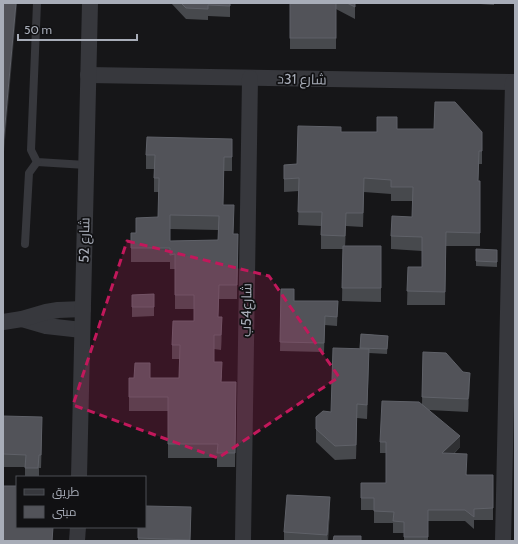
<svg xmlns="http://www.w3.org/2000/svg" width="518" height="544" font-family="Cabin,Cairo,sans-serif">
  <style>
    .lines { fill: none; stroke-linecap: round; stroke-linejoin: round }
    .service { stroke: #37383d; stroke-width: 8 }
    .minor { stroke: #37383d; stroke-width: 16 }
    .wall { fill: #47494d; fill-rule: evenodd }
    .shaded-wall { fill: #2f3033 }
    .building { fill: #525359; stroke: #5f6168; fill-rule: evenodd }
    .marked { fill: #c2185b; fill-opacity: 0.2; stroke: #c2185b; stroke-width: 3; stroke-dasharray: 8 5; stroke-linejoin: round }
    .labels { text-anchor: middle; stroke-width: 3.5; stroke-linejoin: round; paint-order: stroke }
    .street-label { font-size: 14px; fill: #a8adb8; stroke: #111113 }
  </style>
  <rect width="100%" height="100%" fill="#161618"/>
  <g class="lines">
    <g class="service">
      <path d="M37,3L31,150L37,162L86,165"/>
      <path d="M25,244L29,173L37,162"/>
    </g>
    <g class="minor">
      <path d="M88,75L515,82"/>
      <path d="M22,319L46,326L82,330"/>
      <path d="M3,322L22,319L46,312L58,310L83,309"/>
      <path d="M79,477L90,3"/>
      <path d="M77,541L78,527"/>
      <path d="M243,541L250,78"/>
      <path d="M503,541L513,82"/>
    </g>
  </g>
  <g class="wall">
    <path d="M171,3H230V17L208,16V20L186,19Z"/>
    <path d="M290,3H355V19L336,9V49H290Z"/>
    <path d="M480,3H494V5L480,4Z"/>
    <path d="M397,129L482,146V164H479L478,181H480V246H446L445,305H407L408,267H422V251L391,249V236L412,217L413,201H391V194L364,192L363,227L346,226L345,246H381V302L342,301L343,249H321V226L298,225L299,191L284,192V165L297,164L341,132H377Z"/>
    <path d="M232,153V171H224L223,205L234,219L233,234H238L237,299H219L218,317L222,331L221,350L214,349V362L222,376L221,382H236L235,467H217V458H168V411H129V378H179L180,359H172V345L194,321V309H175V269H170V262H131V233H136L158,217L159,192H154V169H146V155ZM170,229L218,230V240L170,241Z"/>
    <path d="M497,250V267L476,266V261Z"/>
    <path d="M281,289L294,301H338L337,326L325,325L324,352L280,351Z"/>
    <path d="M154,294V316L132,317V295Z"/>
    <path d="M361,334L388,336L387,354L369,353L367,419L357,418L356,459L335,460L316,442V429L331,412L360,349Z"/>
    <path d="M423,352L470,385L468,412L429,410L460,447L454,454L467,475H493V520H474V529L465,521H428V541H404V533H393V523H374V510H361V483H386V453H380V442L422,404Z"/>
    <path d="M3,416L42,429L41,468H39V477H25V467H3Z"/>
    <path d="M330,511L328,541H284V532Z"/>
    <path d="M191,520L190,541H138V527Z"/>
  </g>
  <g class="shaded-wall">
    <path d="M16,3H17V6L3,163V146Z"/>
    <path d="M346,213V226L345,249V236Z"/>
    <path d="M222,317V331L221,350V335Z"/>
    <path d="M369,349V363L367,419V405Z"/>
    <path d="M470,373V385L468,412V399Z"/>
    <path d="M357,404V418L356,459V445Z"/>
    <path d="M42,417V429L41,468V455Z"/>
    <path d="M460,436V447L442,465V453Z"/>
    <path d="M330,497V511L327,541V535Z"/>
    <path d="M53,527V541H52Z"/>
  </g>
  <g class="building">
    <path d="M3,3H16L3,146Z"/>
    <path d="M181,3H230V6L208,5V9L186,8Z"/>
    <rect x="290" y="3" width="46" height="35"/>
    <path d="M347,3H355V7Z"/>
    <path d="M435,102H455L482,132V151H479L478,181H480V233L446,232L445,292L407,291L408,267H422V237L391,236L392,216L412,217L413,187H391V180L364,178L363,213H346L345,236L321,235L322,212H298L299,178L284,179V165L297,164L298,126L341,127V132H377V117H397V129H434Z"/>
    <path d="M147,137L232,139V157H224L223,205H234L233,234H238L237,285H219L218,317H222L221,335H214V362H222L221,382H236L235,453H217L218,444H168V397H129V378H134L135,363H150V378H179L180,345H172L173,321H194V295H175V254L170,255V248H131V233H136V218L158,217L159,178H154L155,155H146ZM170,215L219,216L218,240L170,241Z"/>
    <path d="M343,246H381V288H342Z"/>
    <path d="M476,249L497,250V262L476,261Z"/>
    <path d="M281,289H294V301H338L337,317L325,316L324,343L280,342Z"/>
    <path d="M154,294V307H132V295Z"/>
    <path d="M361,334L388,336L387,349L360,348Z"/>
    <path d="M333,348L369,349L367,405L357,404L356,445L335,446L316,429V417L323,411L331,412Z"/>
    <path d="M423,352L446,353L463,372L470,373L468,399L422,397Z"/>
    <path d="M382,401L419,402L460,436L442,453L467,454L466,475H493V508L474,509V517L465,510H428V537H404V522L393,521L394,512L374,511V498H361V483H386V442H380Z"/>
    <path d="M3,416L42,417L41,455H39L38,468H25L26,455L3,454Z"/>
    <path d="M3,486H17V527H53L52,541H3Z"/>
    <path d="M287,495L330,497L327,535L284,532Z"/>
    <path d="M145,506L191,507L190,540L138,538V527H145Z"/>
    <path d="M334,536H361V541H333Z"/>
  </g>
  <path class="marked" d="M127,241L269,276L339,377L218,458L73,405Z"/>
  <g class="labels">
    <g class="street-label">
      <text transform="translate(302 79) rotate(1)" y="5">شارع 31د</text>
      <text transform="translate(84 240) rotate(-89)" y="5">شارع 52</text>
      <text transform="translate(246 310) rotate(-89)" y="5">شارع54ب</text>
    </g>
  </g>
  <rect width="518" height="544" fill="none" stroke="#a8adb8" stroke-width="8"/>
  <rect x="16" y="476" width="130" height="52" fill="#111113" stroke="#4d4f55"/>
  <rect x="24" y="489" width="20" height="6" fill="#37383d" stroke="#4d4f55"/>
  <text x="52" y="496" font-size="12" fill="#a8adb8">طريق</text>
  <rect x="24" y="506" width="20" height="12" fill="#525359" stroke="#4d4f55"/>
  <text x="52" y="516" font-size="12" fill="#a8adb8">مبنى</text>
  <path d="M18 34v6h119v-6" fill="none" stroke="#a8adb8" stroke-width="2"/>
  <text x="24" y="34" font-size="12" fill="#a8adb8" stroke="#111113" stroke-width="3" paint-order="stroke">50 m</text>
</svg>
